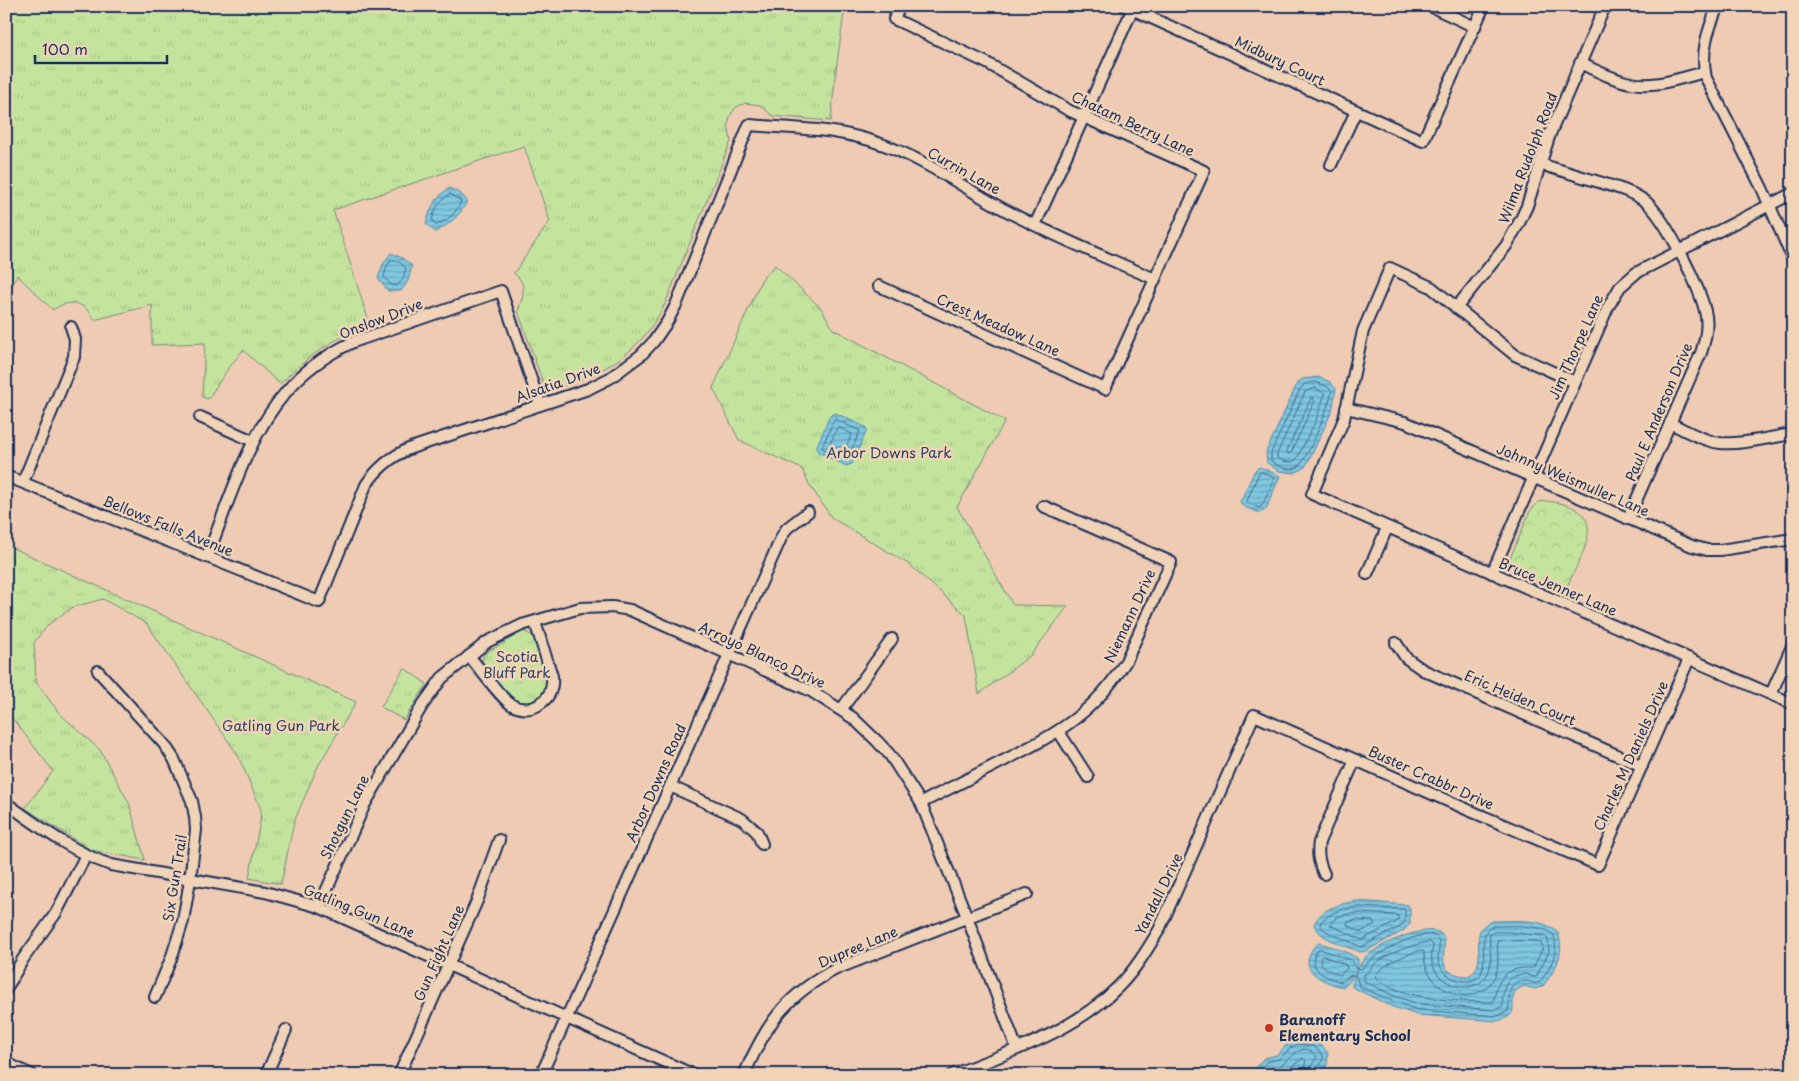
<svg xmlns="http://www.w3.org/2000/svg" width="1799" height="1081" font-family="'Playpen Sans',sans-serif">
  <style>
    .grass { fill: url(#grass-tufts); stroke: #708a7e }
    .forest { fill: url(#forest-crowns); stroke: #708a7e }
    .water { fill: url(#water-rules); stroke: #578aab }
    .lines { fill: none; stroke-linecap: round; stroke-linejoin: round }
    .shore { stroke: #436c92; stroke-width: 1 }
    .minor-casing { stroke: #1b2f5e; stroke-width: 14 }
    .minor { stroke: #f1d4b7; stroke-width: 10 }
    .poi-dot { fill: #c8321e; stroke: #f1d4b7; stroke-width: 2 }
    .labels { text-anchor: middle; stroke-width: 5; stroke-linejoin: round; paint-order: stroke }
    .street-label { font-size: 14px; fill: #1b2f5e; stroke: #f1d4b7 }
    .park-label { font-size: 14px; fill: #2c4164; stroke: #f1d4b7 }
    .poi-label { font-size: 14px; font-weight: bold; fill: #1b2f5e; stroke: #f1d4b7; text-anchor: start }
  </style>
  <defs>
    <pattern id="grass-tufts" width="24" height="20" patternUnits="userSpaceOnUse" patternTransform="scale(1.25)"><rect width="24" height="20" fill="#c4e49d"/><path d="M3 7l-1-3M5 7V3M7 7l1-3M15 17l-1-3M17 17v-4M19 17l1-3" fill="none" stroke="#a8c48a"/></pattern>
    <pattern id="forest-crowns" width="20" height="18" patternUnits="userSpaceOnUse" patternTransform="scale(1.25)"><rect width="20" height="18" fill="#c4e49d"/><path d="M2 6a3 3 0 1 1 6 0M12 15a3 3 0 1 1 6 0" fill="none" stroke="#a8c48a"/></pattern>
    <pattern id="water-rules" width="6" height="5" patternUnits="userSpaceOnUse" patternTransform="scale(1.25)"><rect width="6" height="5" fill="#7fc7df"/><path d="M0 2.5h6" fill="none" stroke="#67a2b8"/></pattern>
  </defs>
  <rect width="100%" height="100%" fill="#eecbb2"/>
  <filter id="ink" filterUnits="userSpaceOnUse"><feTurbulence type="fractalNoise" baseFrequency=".02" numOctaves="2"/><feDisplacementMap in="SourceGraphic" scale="10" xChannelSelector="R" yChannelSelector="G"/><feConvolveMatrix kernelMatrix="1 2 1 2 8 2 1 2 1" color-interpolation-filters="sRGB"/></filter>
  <g filter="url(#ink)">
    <g class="grass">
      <path d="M6,6H845L835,77L831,121L773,116L760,105L745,103L735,108L730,116L728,125L731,141L665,304C638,356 605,372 551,390H547L544,386L518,311L523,296V286L520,279L514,273L550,221L524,146L333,210L370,325C335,337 306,357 280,384L243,350L227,370L208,399L202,397L205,343L152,345V305L94,320C87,302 68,298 53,310L17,275L6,298Z"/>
      <path d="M775,265L821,308L833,329L1005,421L957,507L1013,605L1068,606L1031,655L979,694L966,615L910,565L832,518L810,486L802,469L739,440L713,388L762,279Z"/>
      <path d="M6,545L356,702L317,768L294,822L281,884L249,878L260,822L261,809L238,755L147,624L103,599L73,607L49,624L34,642L36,682L59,713L100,750L129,803L145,860L91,850L25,808L53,771L6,710Z"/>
      <path d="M523,631L535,637L548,681L544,692L534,702H516L509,698L482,663L484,654Z"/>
      <path d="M404,668L427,684L404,720L381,707Z"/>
    </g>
    <path class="forest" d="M1546,501C1616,508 1582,552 1564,593L1513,571L1509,565V561L1530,511L1539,502Z"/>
    <g class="water">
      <path d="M449,188L460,193L467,201C460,216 450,224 435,232L426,224C430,208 435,198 449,188Z"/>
      <path d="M391,253L402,258L412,266L408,281L401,291H388L378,278L383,264Z"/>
      <path d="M1318,377L1330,382L1336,389L1332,411L1311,456L1305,467L1295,473L1279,471L1267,463L1266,452L1298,382L1303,379Z"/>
      <path d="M835,413L866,427L867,430L852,464L846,466L818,452L816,448L830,415Z"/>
      <path d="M1260,467L1280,476L1266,509L1260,513L1244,507L1240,502L1255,470Z"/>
      <path d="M1356,901L1408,905L1410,909V924L1403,931L1366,951L1360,952C1346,946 1321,940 1314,925C1320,908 1341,904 1356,901Z"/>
      <path d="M1493,921C1513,921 1544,917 1558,933C1565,954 1556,969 1543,986L1535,989L1524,986L1515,991C1509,1008 1521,1015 1497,1021L1417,1015L1390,1006L1352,987V984C1355,977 1358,966 1363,960C1372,947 1425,923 1440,933C1454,943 1426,974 1468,976C1493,963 1463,929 1493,921Z"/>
      <path d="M1319,943C1331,946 1348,951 1358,959C1359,969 1352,982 1343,987C1329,984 1303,975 1309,956C1311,950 1314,946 1319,943Z"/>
      <path d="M1296,1039C1310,1038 1320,1042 1328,1053L1327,1065L1318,1075H1253L1255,1068L1264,1058L1277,1055L1289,1042Z"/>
    </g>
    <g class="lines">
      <g class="shore">
        <path d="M450,194L461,201C458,212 446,222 436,225L432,221C434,210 439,200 450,194Z"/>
        <path d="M392,260L399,262L406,268L403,279L397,286L391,285L384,277L387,266Z"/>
        <path d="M1316,382L1328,387L1332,391C1330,404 1308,458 1299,466C1291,473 1278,466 1271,461V453L1300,389L1305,384Z"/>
        <path d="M1316,388L1325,394L1316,420L1296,460C1289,464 1283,461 1277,458V454L1305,392Z"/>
        <path d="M1312,397L1315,400L1291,453L1288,454L1287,451Z"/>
        <path d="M835,419L860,431L847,460L822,448Z"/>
        <path d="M838,427L852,434L844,451L830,445Z"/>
        <path d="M1262,472L1273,477L1274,479L1262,506L1259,508L1248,503L1247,501L1259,473Z"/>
        <path d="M1357,907L1404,909L1405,911V922L1400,927L1361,947L1326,931L1321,927L1320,923C1331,912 1342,908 1357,907Z"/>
        <path d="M1357,913L1397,915L1399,919L1396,922L1362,940L1330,925C1334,915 1347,914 1357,913Z"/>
        <path d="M1357,920L1373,921L1375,924L1361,932L1347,925L1348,922Z"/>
        <path d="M1494,926C1510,926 1543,923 1554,936C1559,953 1550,968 1540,982C1533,985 1530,980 1523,981C1505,981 1511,1001 1508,1011L1497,1016L1418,1010L1392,1001L1359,986L1357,978L1354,975L1349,976L1342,982C1329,978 1317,975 1313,961L1316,952L1320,949L1351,960L1355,968L1361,969C1365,967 1367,962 1372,959C1384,950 1420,930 1435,936C1438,938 1439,940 1439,942C1440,947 1438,953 1438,958C1439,972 1454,982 1468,981C1499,978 1470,932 1494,926Z"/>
        <path d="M1508,932L1544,936L1548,939L1549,952L1536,977C1532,977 1529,975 1525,974C1506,974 1501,992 1503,1006L1495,1010L1419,1004L1394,996L1364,981V975C1368,973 1369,970 1372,967C1382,955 1416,943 1430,942L1433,945C1432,952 1430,961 1434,968C1443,988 1477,996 1488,973C1494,961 1488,947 1490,934L1495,932Z"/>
        <path d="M1498,940L1534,941L1541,943L1543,948L1533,968C1518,967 1503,970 1497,987C1495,992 1495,998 1493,1002C1457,1001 1404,1001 1375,977C1380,965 1409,953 1422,950L1424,952C1423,990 1473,1013 1494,978C1501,966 1496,952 1498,940Z"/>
        <path d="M1324,956L1346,965L1347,969L1340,975C1331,971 1318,968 1321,957Z"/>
        <path d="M1258,1075L1266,1062L1279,1059L1292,1047L1298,1044L1313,1046L1323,1055C1324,1064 1316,1067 1315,1075"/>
        <path d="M1265,1075C1269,1067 1273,1069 1281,1065C1293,1059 1301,1038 1317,1057L1310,1068L1309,1075"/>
        <path d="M1276,1075L1287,1070L1303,1058L1306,1061L1302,1075"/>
      </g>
      <g class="minor-casing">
        <g id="minor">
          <path d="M1125,6L1423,141L1484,6"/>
          <path d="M1430,6L1475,27"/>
          <path d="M1718,6C1708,30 1700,52 1706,78L1762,188L1793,260"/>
          <path d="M1580,63C1597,71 1614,80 1631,83C1655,88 1681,78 1705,72"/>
          <path d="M1540,164C1560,170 1579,176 1599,182C1615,187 1631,191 1645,201C1665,217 1702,290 1706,316C1708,329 1705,341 1701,353L1628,519"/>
          <path d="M1331,165L1356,111"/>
          <path d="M1035,225L1134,6"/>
          <path d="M879,286L1105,389L1204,171L1068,110L987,63L894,19L900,6"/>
          <path d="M1456,308L1506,246L1520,221L1527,206L1550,134L1605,6"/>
          <path d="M1575,382L1515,355L1431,287L1390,268L1363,331L1344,419L1312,494L1793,704"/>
          <path d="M1346,408L1405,422L1692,546L1707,550H1720L1793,539"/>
          <path d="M200,417L253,441"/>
          <path d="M1670,423C1685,430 1703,441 1720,443C1742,445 1771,437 1793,434"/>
          <path d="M6,476L319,602L366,485C378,467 392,456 411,448L588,389L610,378L641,355L654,341L667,322L676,305L749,125C785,128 823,128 858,137C913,150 958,185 1007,211C1055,237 1105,257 1155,279"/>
          <path d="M23,482L74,357L75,339L71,327"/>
          <path d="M207,557C229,502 247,437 286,392C304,370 328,354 353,342L501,291L540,405"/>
          <path d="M1492,573L1608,307L1620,287L1636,273L1793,193"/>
          <path d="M1367,574L1387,528"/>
          <path d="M1396,643L1406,658L1423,670L1642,766"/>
          <path d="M469,656C478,666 502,700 512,705C521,710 533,710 541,703C550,697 553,687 552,676L535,622"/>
          <path d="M98,671L164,744L174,759L192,801L195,817L196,830L190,880L183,921L171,959L155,997"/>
          <path d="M1771,694L1793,644"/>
          <path d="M841,710L892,639"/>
          <path d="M1059,732L1088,777"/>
          <path d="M670,786L742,819L757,832L762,844"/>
          <path d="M6,803C40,827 72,852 111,865L265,892L319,907L694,1075"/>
          <path d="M921,803C948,789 976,775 1003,761C1056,734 1094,714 1126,661L1171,562L1043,506"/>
          <path d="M1324,874C1319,863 1317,855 1319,842L1355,760"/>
          <path d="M319,907L365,804L422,706L442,678L487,642L522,625L580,608L612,607L630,610L811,691L853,718L877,741L890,755L921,803L967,917L1017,1049"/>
          <path d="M6,989L23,959L56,913L86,855"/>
          <path d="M6,1063L32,1075"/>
          <path d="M266,1075L286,1030"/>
          <path d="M399,1075L477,901L499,840"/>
          <path d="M541,1075L782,536L787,528L808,512"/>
          <path d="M744,1075C766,1024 786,995 836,969L1027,894"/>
          <path d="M952,1075C1011,1051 1073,1033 1119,986C1135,970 1147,950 1159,930L1254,715L1466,809L1598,865L1689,659"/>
        </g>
      </g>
      <use href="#minor" class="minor"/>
    </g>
  </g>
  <circle class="poi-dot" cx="1269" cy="1028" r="5"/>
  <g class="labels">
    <g class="street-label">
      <text transform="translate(1280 61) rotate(25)" y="5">Midbury Court</text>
      <text transform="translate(1133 124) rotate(25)" y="5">Chatam Berry Lane</text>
      <text transform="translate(1528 158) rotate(-69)" y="5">Wilma Rudolph Road</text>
      <text transform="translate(964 171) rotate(29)" y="5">Currin Lane</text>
      <text transform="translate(381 319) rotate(-21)" y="5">Onslow Drive</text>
      <text transform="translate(998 325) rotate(24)" y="5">Crest Meadow Lane</text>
      <text transform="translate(1576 347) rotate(-66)" y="5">Jim Thorpe Lane</text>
      <text transform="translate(558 383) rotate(-20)" y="5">Alsatia Drive</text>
      <text transform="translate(1659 412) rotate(-67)" y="5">Paul E Anderson Drive</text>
      <text transform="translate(1573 480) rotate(23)" y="5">Johnny Weismuller Lane</text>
      <text transform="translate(168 526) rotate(22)" y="5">Bellows Falls Avenue</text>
      <text transform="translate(1558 587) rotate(23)" y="5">Bruce Jenner Lane</text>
      <text transform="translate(1130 616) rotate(-65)" y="5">Niemann Drive</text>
      <text transform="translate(762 655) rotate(25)" y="5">Arroyo Blanco Drive</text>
      <text transform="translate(1520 698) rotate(23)" y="5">Eric Heiden Court</text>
      <text transform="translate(1631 756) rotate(-66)" y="5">Charles M Daniels Drive</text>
      <text transform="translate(1431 778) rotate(24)" y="5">Buster Crabbr Drive</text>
      <text transform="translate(656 783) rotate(-66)" y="5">Arbor Downs Road</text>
      <text transform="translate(345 817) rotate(-64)" y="5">Shotgun Lane</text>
      <text transform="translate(175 878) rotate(-81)" y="5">Six Gun Trail</text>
      <text transform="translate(1159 894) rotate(-64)" y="5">Yandall Drive</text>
      <text transform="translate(359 911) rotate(22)" y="5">Gatling Gun Lane</text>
      <text transform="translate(858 947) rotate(-23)" y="5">Dupree Lane</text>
      <text transform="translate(439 953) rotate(-66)" y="5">Gun Fight Lane</text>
    </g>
    <g class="park-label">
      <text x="889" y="458">Arbor Downs Park</text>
      <text x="517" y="662">Scotia<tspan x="517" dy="16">Bluff Park</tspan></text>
      <text x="281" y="731">Gatling Gun Park</text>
    </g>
    <g class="poi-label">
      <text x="1279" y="1025">Baranoff<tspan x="1279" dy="16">Elementary School</tspan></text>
    </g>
  </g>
  <rect width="1799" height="1081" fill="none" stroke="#f1d4b7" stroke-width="25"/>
  <rect x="12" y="12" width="1774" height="1056" fill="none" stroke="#1b2f5e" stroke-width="2" filter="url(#ink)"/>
  <path d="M35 55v8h132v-8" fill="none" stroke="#1b2f5e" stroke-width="2.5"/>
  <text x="42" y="55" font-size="15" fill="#1b2f5e" stroke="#f1d4b7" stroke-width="4" paint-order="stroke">100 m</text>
</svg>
